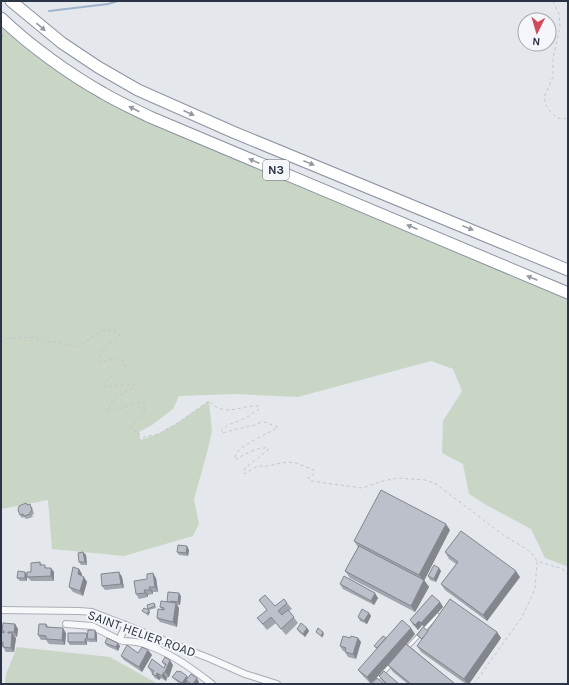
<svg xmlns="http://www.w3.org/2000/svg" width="569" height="685" font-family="Karla,sans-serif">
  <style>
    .green { fill: #c9d6c5 }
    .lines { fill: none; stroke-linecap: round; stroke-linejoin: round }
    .stream { stroke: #9fb4cc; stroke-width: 2 }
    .lane-casing { stroke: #a9aeb7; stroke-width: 5 }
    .street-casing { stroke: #a9aeb7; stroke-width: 8 }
    .highway-casing { stroke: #8b94a3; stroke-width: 13 }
    .path { stroke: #c2c5cb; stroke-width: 1; stroke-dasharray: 3 3; stroke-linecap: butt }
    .lane { stroke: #f7f8fa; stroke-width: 3 }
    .street { stroke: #f7f8fa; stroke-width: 6 }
    .highway { stroke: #fff; stroke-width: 11 }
    .wall { fill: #a1a5ae }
    .shaded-wall { fill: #83868d }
    .building { fill: #bbc0ca; stroke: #83868d }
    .oneway { fill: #959aa2 }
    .labels { text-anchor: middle; stroke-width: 4; stroke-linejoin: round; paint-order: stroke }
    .shield { fill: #f4f6f9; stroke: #676e7b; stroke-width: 1 }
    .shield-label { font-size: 12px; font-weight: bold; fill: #2b3445 }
    .street-label { font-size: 13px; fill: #2b3445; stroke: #f4f6f9 }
  </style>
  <rect width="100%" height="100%" fill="#e4e7ec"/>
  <g class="green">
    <path d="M1,23L99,97L568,295V569L566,566L545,558L531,529L488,506L469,494L463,464L442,453L443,421L462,391L453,369L431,361L298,397L234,394L179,396L173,409L152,425L139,432L140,440L158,434L176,424L209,401L212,431L207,453L194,499L199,524L193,536L124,556L52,549L48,500L1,509Z"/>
    <path d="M17,647L110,657L158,684H5L6,674Z"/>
  </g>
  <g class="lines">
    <g class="stream">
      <path d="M49,11L108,4L118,1"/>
      <path d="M1,37L2,36"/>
    </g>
    <g class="lane-casing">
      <g id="lane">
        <path d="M407,648L438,615"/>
        <path d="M372,684L392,664"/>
      </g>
    </g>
    <g class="street-casing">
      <g id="street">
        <path d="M1,610L79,611L92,612L211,659L245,674L277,684"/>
        <path d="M66,624L92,626L119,640"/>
        <path d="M126,625L119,640C126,642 134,641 141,643C168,651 190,667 212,684"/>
      </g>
    </g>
    <g class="highway-casing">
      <g id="highway">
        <path d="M11,1L62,43L98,67L138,90L233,132L568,270"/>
        <path d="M1,18C29,45 69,74 103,93C118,102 134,109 150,117L568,293"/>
      </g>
    </g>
    <g class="path">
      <path d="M553,1L559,14L560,27L553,58V77L544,97L546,105L549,110L557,118L564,119L568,116"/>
      <path d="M1,342L7,339L17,338L35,337L45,342H56L78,347C88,340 108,322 120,335C110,347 104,341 98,360L101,362C108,359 116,359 124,361L125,366L109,378L104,385L106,387L125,384L135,385L134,387L115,398L107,410C115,412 134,403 143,402L145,404V411C141,414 134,422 131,427L134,431L139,432V440L144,437L158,434L176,424L209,401C225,418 240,405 259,406V409L246,418L228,425L221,431L222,433L233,430L255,425L259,423L264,422L278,427C269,434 232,447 235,460C245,454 256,447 268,448V450L245,468L244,474L258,466H267L287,462L296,463L314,470V474L308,478L311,481L362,488L383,481L398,478L425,480L436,484L502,534L531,552L537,561L563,569L568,575"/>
      <path d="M474,684L522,617L535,589L537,562"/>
    </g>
    <use href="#lane" class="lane"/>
    <use href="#street" class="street"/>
    <use href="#highway" class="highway"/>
  </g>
  <g class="wall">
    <path d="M28,505L32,507L34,514L32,515L33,517L26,519L24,517L22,518L20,515Z"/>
    <path d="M450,530L424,580L429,587L415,612L350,578L345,571L358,547L354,541Z"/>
    <path d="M189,550L188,556L179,555L177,552Z"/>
    <path d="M83,552L86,555L87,565H81L79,562Z"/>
    <path d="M445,552L520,577L487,621L445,590L441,584L456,564L449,559Z"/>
    <path d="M40,562L42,565L54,572V581H31L27,577V575V581H20L17,578L25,572L27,575Z"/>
    <path d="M439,568L441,571L436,582L430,580L428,576Z"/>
    <path d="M79,569L82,574V576L87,582L83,596L73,592L69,587Z"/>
    <path d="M119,572L122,577L124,588L105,590L102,586Z"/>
    <path d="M156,578L158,592H153V594L148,595V597L139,599L136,594Z"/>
    <path d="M340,584L378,598L374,605L343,589Z"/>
    <path d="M181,596L180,605H177L179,608L177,627L160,622L157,618L162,610L160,607L167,602Z"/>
    <path d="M259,600L275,606L287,603L292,609L289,611L298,623L286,635L276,623L267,630L257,618L267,610Z"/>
    <path d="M440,602L443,607L424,627L422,625L418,630L413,625L410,620Z"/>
    <path d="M155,604L156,608L149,610L148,609Z"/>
    <path d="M369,613L371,616L367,624L360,621L358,617Z"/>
    <path d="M15,624L18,629L17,637L14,636L16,638L14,652H6L3,647L1,646V632L3,633L2,631Z"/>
    <path d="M46,624L49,627L66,633L65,645L49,644L46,640H41L38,635Z"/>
    <path d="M307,628L309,631L305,637L299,632L297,629Z"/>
    <path d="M428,631L497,632L501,638L469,684H466L421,652L417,646L422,640L417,635Z"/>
    <path d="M86,633L87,635L97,634V642H89L88,641L87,642V645H70L68,642Z"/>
    <path d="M415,634L407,644L455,684H408L393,672L388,665L397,655L371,684L363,676L358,670L377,649L374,646L386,638Z"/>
    <path d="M350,638H358L361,642L356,659L348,657L345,652V651H343L340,646Z"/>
    <path d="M105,643L120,646L118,651L107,646Z"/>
    <path d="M148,650L152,655L142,672L124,660L121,656Z"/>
    <path d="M162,662L173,665L169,677L167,678L166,681L161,678L159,680L155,678L152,674V673L151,672L148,667L164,668L165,666Z"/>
    <path d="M179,672L188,678L199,682L198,684H189L187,682L186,684H180L175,680L172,677Z"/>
    <path d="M379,676L399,684H385L382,681Z"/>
  </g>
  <g class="shaded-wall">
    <path d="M446,524L450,530L424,581L419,575Z"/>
    <path d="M187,546L189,550L188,556L186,553Z"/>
    <path d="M83,552L86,555L87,565L85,562Z"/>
    <path d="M51,568L54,572V581L51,576Z"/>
    <path d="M439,568L441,571L436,582L434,579Z"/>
    <path d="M79,569L82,574L81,579L78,574Z"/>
    <path d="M516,571L520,577L487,621L483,615Z"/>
    <path d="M25,572L27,575V581L25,578Z"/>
    <path d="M119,572L122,577L124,588L121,584Z"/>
    <path d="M153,573L156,578L158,592L155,587Z"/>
    <path d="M84,577L87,582L83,596L80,591Z"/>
    <path d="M424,580L429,587L415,612L411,606Z"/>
    <path d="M149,587L153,592V594L150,590Z"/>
    <path d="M144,590L148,595V597L145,593Z"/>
    <path d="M179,593L181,596L180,605L178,602Z"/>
    <path d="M375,593L378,598L374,605L371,601Z"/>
    <path d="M440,602L443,607L424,627L421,623Z"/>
    <path d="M176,603L179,608L177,627L173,622Z"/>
    <path d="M149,610L150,612L148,616L147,614Z"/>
    <path d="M369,613L371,616L367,624L364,621Z"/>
    <path d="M419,621L422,625L418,630L415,625Z"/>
    <path d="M15,624L18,629L17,637L14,632Z"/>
    <path d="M63,628L66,633L65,645L62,640Z"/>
    <path d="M307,628L309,631L305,637L303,634Z"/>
    <path d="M411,628L415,634L371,684L367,677Z"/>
    <path d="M95,630L97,634V642L95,639Z"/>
    <path d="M323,632L324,634L322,638L321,636Z"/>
    <path d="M497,632L501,638L469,684H467L464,679Z"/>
    <path d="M12,633L16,638L14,652L11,648Z"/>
    <path d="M358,638L361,642L356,659L353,654Z"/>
    <path d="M85,639L87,642V645L85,642Z"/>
    <path d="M118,643L120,646L118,651L116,647Z"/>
    <path d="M148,650L152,655L142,672L139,667Z"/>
    <path d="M170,660L173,665L169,677L165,672Z"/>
    <path d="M157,673L161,678L159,680L156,676Z"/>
    <path d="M163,673L167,678L166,681L162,676Z"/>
    <path d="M187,676L189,680H186L187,682L186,684H182V683Z"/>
    <path d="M197,678L199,682L198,684H193Z"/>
  </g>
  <g class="building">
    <path d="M381,490L446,524L419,575L354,541Z"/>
    <path d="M26,503L27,505L30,504L32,511L30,512V514L24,516L23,514L20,515L18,510L19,506Z"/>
    <path d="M461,531L516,571L483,615L441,584L458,562L445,552Z"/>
    <path d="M178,545L187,546L186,553L177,552Z"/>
    <path d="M359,546L424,580L411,606L345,571Z"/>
    <path d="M83,552L85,562H79L78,553Z"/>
    <path d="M40,562V565H45V568H51V576L27,577V572H31V563Z"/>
    <path d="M434,565L439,568L434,579L428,576Z"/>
    <path d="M73,567L79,569L78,574L84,577L80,591L69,587Z"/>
    <path d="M18,571L25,572V578H17Z"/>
    <path d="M119,572L121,584L102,586L101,574Z"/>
    <path d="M153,573L155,587H149L150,590H144L145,593L136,594L134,581L147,579V574Z"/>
    <path d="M344,576L375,593L371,601L340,584Z"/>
    <path d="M168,592L179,593L178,602L171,601V602H167Z"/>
    <path d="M265,595L275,606L284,599L287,603L278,611L282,615L288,610L294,617L281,629L271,617L263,624L257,618L267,610L259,600Z"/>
    <path d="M432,595L440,602L421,623L419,621L415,625L410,620Z"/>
    <path d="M450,599L497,632L464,679L417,646Z"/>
    <path d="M161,601L176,603L173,622L157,618L158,609L164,610V608L160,607Z"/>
    <path d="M154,603L155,606L148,609L147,605Z"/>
    <path d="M144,608L149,610L147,614L142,611Z"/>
    <path d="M362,609L369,613L364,621L358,617Z"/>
    <path d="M402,620L411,628L367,677L358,670Z"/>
    <path d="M3,623L15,624L14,632H8V633H12L11,648L3,647V642H1V632L4,633V631H2Z"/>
    <path d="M301,623L307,628L303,634L297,629Z"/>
    <path d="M39,624H46V627L63,628L62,640L46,639V636L38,635Z"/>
    <path d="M423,627L428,631L422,639L417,635Z"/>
    <path d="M318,628L323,632L321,636L316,632Z"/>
    <path d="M88,630H95V639H87Z"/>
    <path d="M68,633H86L87,637L85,639V642H68Z"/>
    <path d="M343,636L350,638L351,636L358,638L353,654L345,652L346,648L340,646Z"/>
    <path d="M383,636L386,638L377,648L374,646Z"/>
    <path d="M107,638L118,643L116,647L105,643Z"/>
    <path d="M406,644L454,683V684H411L388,665Z"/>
    <path d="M127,645L138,653L142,647L148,650L139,667L121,656Z"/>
    <path d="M165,657L170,660L165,672L163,673L162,676L157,673L156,676L152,674L154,671L148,667L152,659L164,668L166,664L162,662Z"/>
    <path d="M177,671L179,672L180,671L187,676L182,683L172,677Z"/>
    <path d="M384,671L399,684H387L379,676Z"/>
    <path d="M191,674L197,678L193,684H191L186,680Z"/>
    <path d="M377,678L384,684H372Z"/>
  </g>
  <defs><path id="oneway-solid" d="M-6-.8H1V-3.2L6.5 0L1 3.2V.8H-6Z"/></defs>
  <g class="oneway">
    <use href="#oneway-solid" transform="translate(41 27) rotate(40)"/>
    <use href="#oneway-solid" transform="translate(134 109) rotate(-153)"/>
    <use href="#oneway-solid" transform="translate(189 113) rotate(24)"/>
    <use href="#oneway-solid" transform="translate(254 161) rotate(-157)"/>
    <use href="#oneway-solid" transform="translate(309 163) rotate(22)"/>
    <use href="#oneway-solid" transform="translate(412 227) rotate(-157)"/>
    <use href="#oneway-solid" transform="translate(468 228) rotate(22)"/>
    <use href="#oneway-solid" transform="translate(532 278) rotate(-157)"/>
  </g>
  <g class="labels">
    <rect class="shield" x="263" y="160" width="26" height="20" rx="3"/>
    <g class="shield-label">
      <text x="276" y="174">N3</text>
    </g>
    <g class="street-label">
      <text transform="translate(142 633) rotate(20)" y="5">SAINT HELIER ROAD</text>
    </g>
  </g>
  <rect width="569" height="685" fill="none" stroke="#2b3445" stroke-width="4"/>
  <g transform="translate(537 32) rotate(185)"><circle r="19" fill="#f4f6f9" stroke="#a4a8b1"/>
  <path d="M0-3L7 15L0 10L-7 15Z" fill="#d1495b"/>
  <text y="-6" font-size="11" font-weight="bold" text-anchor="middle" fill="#2b3445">N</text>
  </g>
</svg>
